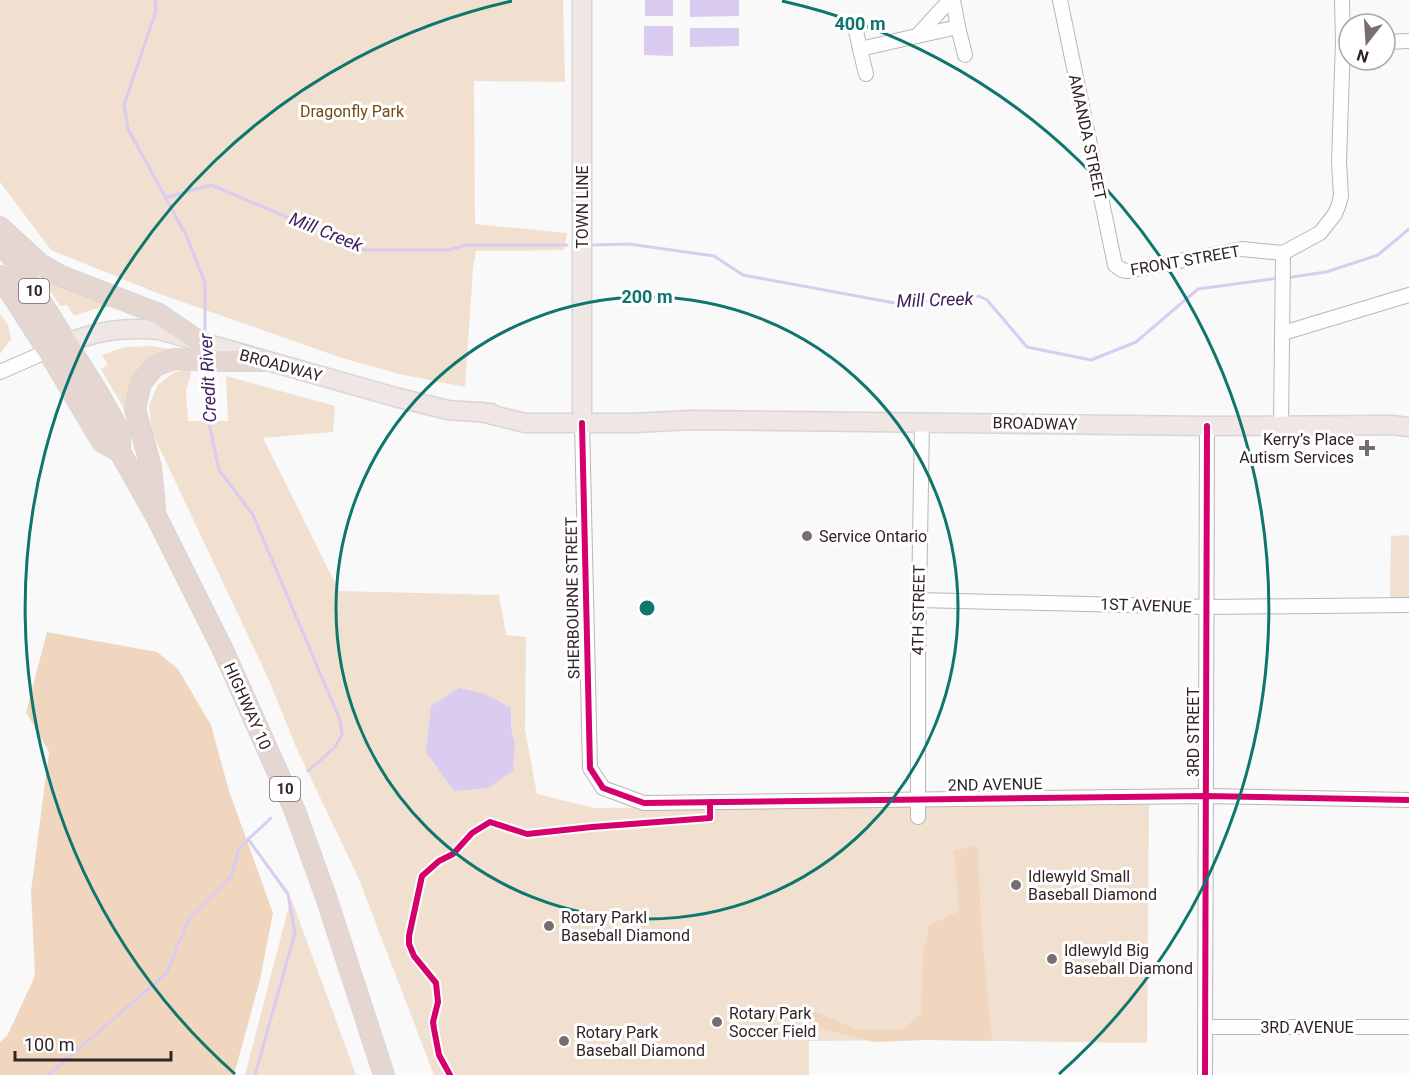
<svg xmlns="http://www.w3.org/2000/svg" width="1409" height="1075" font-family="Roboto,sans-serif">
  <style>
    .green { fill: #f1e0cf; fill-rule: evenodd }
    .forest { fill: #f0d6be }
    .water { fill: #dacbf1 }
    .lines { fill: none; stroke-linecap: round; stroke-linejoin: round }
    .stream { stroke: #dacbf1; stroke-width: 3 }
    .minor-casing { stroke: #bcb5b6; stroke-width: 16 }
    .major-casing { stroke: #d8d5d5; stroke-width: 21 }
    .highway-casing { stroke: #d8d5d5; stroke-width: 22 }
    .minor { stroke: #fefefe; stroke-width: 14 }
    .major { stroke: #f0e6e4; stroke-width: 18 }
    .highway { stroke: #e5d6d2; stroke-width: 20 }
    .cycleway-casing { stroke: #fff; stroke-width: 10 }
    .cycleway { stroke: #d6006c; stroke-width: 6 }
    .ring { fill: none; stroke: #0f766e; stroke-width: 3 }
    .poi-dot { fill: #786e70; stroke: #fff; stroke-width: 2 }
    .labels { text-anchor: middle; stroke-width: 6; stroke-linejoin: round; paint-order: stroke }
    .shield { fill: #fff; stroke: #706567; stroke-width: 1.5 }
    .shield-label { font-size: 15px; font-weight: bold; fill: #322326 }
    .park-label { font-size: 16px; fill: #764a17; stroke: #fff }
    .street-label { font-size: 16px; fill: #322326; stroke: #fff }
    .poi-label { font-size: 16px; fill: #322326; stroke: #fff; text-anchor: start }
    .water-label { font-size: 18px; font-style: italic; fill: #402060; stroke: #fff }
    .centre { fill: #0f766e; stroke: #fff; stroke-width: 3 }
    .ring-label { font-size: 18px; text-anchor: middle; font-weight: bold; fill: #0f766e; stroke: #fff; stroke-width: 6; stroke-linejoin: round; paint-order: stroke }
  </style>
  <rect width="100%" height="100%" fill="#f9f9f9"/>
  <g class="green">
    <path d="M0,0H563L565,82L474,81V86L475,224L567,233L564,250L476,251L473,268L465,387L399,374L342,358L157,293L51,250L0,182Z"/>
    <path d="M36,269L116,306L94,309L74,316L67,305L60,306Z"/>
    <path d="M0,314L8,325L11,339L0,354Z"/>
    <path d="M152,346L177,350L130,389L126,412L101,369L108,365L102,355L125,347Z"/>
    <path d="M192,369L186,392L188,421H228L226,376L335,406L333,432L263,438L339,591L499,595L506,635L526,637L525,730L537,794L594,808L1149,805L1147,1043L925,1040L809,1041V1075H434L358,877L296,747L268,678L152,432L149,405L158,385L174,372ZM431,706L511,708V727L515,744Z"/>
    <path d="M1409,535V598H1390L1391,536Z"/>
    <path d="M291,898L356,1075H245Z"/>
  </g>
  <g class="forest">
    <path d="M47,632L157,652L178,669L211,725L229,791L273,913L260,980L234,1075H0V1042L7,1036L35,976L31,891L49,752L26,712Z"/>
    <path d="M978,846L981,926L992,1041L925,1040L875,1042L814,1027L802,1006L856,1029L900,1030L921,1015L923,956L929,925L959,911L954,850Z"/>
  </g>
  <g class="water">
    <rect x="645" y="0" width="28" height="16"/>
    <path d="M690,0H739V16L690,17Z"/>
    <path d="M644,26H673V56L644,55Z"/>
    <path d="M690,28H739V46L690,47Z"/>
    <path d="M459,688L486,694L511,708V727L515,744L513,771L488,788L454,791L426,752L431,706Z"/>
  </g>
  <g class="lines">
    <g class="stream">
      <path d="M155,0L156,11L124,105L128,129L187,237L205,283V337"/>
      <path d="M165,198L211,185L365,250H448L466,245H567"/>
      <path d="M591,245L629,244L714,256L743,275L900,304L979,296L987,300L1027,347L1091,360L1136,342L1198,289L1279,278"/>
      <path d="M1285,278L1326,272L1378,255L1409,229"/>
      <path d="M206,368V409L219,470L253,515L340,720L342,735L334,748L308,771"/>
      <path d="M248,839L288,894L295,933L255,1075"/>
      <path d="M48,1075L167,973L188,920L231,877L239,848L271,818"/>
    </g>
    <g class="minor-casing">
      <g id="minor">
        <path d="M1060,0L1115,265L1122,270L1128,271L1242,249L1283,253"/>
        <path d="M958,27L965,55"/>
        <path d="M856,31L860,49L917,36L950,0"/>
        <path d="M917,36L958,27L953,0"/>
        <path d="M1385,42L1409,41"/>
        <path d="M860,49L866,74"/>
        <path d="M1283,333L1409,295"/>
        <path d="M0,372L48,351"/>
        <path d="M582,423L590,768L603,788L644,803L1206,796L1409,800"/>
        <path d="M1281,425L1283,253L1320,233L1335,214L1339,204L1341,196L1339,162L1343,42L1342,0"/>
        <path d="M919,600L1207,607L1409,605"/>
        <path d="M918,817V659L922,422"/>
        <path d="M1205,1027H1409"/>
        <path d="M1205,1075L1207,426"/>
      </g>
    </g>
    <g class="major-casing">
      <g id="major">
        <path d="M582,0V423"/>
        <path d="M48,351C87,333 117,326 159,330L395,397L448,410L491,413"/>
        <path d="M481,412L525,423H634L691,420L1207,426L1392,425L1409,427"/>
      </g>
    </g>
    <g class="highway-casing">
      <g id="highway">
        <path d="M0,227L40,264L61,276L159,314L197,340"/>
        <path d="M0,241L20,268L100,396L120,432V452L156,516L223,650L295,811L326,897L384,1075"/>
        <path d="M0,276L48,351L102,442L120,452"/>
        <path d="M155,507L151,467L135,409L141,383L155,366L174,359L215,361H262"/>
      </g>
    </g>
    <use href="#minor" class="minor"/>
    <use href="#major" class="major"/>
    <use href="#highway" class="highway"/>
    <g class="cycleway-casing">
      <g id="cycleway">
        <path d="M582,423L590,768L603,788L644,803L1206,796L1409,800"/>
        <path d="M450,1075L439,1055L434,1029L433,1022L438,1002L436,983L414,956L409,944V936L422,876L439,861L453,854L472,833L490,822L527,834L592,827L710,818V802"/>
        <path d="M1205,1075L1207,426"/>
      </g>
    </g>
    <use href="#cycleway" class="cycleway"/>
  </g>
  <g class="ring">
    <circle cx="647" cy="608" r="311"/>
    <path d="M235 1074A622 622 0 0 1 512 1M782 1A622 622 0 0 1 1059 1074"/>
  </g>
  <g class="poi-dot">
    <path d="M1364 439h6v6h6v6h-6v6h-6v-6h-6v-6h6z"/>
    <circle cx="807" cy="536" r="6"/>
    <circle cx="1016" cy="885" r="6"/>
    <circle cx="549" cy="926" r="6"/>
    <circle cx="1052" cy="959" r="6"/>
    <circle cx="717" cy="1022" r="6"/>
    <circle cx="564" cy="1041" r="6"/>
  </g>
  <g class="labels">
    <g class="shield">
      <rect x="19" y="279" width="30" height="24" rx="4.5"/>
      <rect x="270" y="777" width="30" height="24" rx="4.5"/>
    </g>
    <g class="shield-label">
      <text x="34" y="296">10</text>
      <text x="285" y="794">10</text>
    </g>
    <g class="park-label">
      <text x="352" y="117">Dragonfly Park</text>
    </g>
    <g class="street-label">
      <text transform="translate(1088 137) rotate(78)" y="6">AMANDA STREET</text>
      <text transform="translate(582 207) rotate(-90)" y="6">TOWN LINE</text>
      <text transform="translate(1185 260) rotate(-10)" y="6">FRONT STREET</text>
      <text transform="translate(281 365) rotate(15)" y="6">BROADWAY</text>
      <text transform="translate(1035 423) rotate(1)" y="6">BROADWAY</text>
      <text transform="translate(572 598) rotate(-91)" y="6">SHERBOURNE STREET</text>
      <text transform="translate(1146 605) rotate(2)" y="6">1ST AVENUE</text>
      <text transform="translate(918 610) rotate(-89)" y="6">4TH STREET</text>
      <text transform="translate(248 706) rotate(66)" y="6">HIGHWAY 10</text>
      <text transform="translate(1193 732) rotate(-90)" y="6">3RD STREET</text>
      <text transform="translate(995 784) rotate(-1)" y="6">2ND AVENUE</text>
      <text x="1307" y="1033">3RD AVENUE</text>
    </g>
    <g class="poi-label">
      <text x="1354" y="445" text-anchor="end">Kerry’s Place<tspan x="1354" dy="18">Autism Services</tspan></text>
      <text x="819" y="542">Service Ontario</text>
      <text x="1028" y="882">Idlewyld Small<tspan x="1028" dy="18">Baseball Diamond</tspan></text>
      <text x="561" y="923">Rotary Parkl<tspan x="561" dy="18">Baseball Diamond</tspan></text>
      <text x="1064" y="956">Idlewyld Big<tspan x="1064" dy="18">Baseball Diamond</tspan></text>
      <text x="729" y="1019">Rotary Park<tspan x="729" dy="18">Soccer Field</tspan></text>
      <text x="576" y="1038">Rotary Park<tspan x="576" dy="18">Baseball Diamond</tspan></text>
    </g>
    <g class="water-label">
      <text transform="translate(326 232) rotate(22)" y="6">Mill Creek</text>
      <text transform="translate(935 300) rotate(-2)" y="6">Mill Creek</text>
      <text transform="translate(208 378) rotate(-93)" y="6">Credit River</text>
    </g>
  </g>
  <circle cx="647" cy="608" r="9" class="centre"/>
  <g class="ring-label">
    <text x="860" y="30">400 m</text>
    <text x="647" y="303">200 m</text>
  </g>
  <g transform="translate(1367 42) rotate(197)"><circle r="28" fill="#ffffff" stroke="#ada7a8" stroke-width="1.5"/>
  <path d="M0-4.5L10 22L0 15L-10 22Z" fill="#786e70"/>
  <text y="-9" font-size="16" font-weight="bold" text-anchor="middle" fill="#322326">N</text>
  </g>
  <path d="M15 1051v9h156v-9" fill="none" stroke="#322326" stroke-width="3"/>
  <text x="24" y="1051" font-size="18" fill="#322326" stroke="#ffffff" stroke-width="4.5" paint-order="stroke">100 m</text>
</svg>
